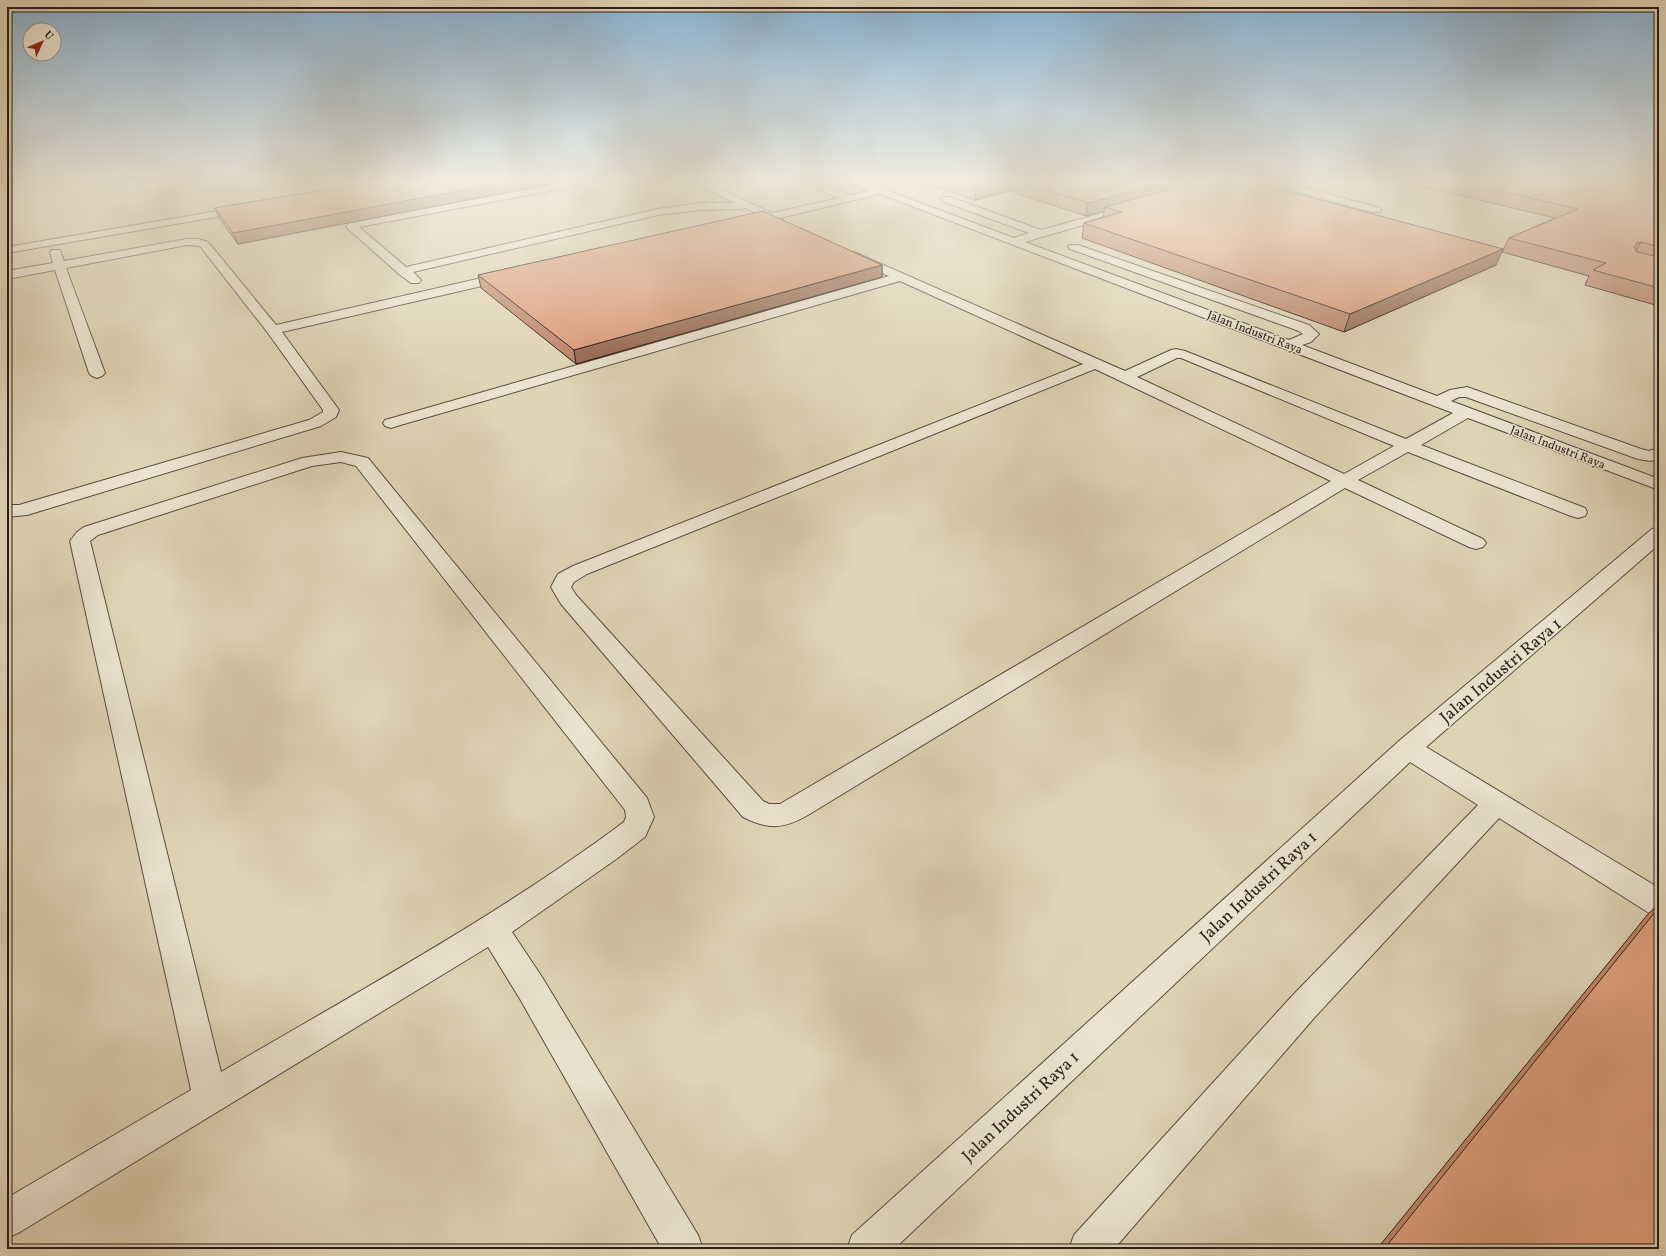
<svg xmlns="http://www.w3.org/2000/svg" width="1666" height="1256" font-family="Vollkorn,serif">
  <style>
    .lines { fill: none; stroke-linecap: round; stroke-linejoin: round }
    .minor-casing { stroke: #584b3f; stroke-width: 2 }
    .minor { fill: #ebe3d0; fill-rule: evenodd }
    .wall { fill: #c0896d; stroke: #2a1d17 }
    .shaded-wall { fill: #9c6f59; stroke: #2a1d17 }
    .building { fill: #df9f7f; stroke: #2a1d17 }
    .labels { text-anchor: middle; stroke-width: 3; stroke-linejoin: round; paint-order: stroke }
    .far-street-label { font-size: 12px; fill: #2a1d17; stroke: #ebe3d0 }
    .near-street-label { font-size: 17px; fill: #2a1d17; stroke: #ebe3d0 }
  </style>
  <rect width="100%" height="100%" fill="#e0d4b6"/>
  <filter id="stains"><feTurbulence type="fractalNoise" baseFrequency=".005" numOctaves="4"/><feColorMatrix values="0 0 0 0 .2 0 0 0 0 .09 0 0 0 0 .02 0 0 0 .5 -.17"/></filter>
  <radialGradient id="worn" r=".72"><stop offset=".6" stop-color="#630" stop-opacity="0"/><stop offset="1" stop-color="#630" stop-opacity=".3"/></radialGradient>
  <g class="lines">
    <g class="minor-casing">
      <g id="minor">
        <path d="M578,180H597L592,183L359,227L406,267L658,209L700,203H735L691,182L689,180H701L772,213L839,198L799,182L797,180H810L850,195L870,191L848,182L846,180H859L1014,238L1029,233L942,201L941,199L942,197H950L1041,230L1131,205L1135,206L1136,208L1135,210L1025,242L1289,340L1303,334L1299,331L1070,249L1068,247L1070,245H1078L1309,325L1319,334L1311,342L1302,345L1437,396L1450,390L1467,387L1641,449L1649,451L1659,448V459L1650,461L1638,459L1466,397H1459L1451,401L1659,479V490L1468,418L1421,445L1585,508L1587,512L1585,516L1578,518L1571,516L1408,452L1358,480L1483,539L1486,543L1483,547L1476,549L1469,547L1345,488L808,815C784,829 769,830 743,817L561,604L551,587L558,574L573,566L1083,364L900,281L397,426L391,428L385,426L383,423L385,420L889,276L850,259L848,256L850,253L854,252L1125,371L1171,350L1176,349L1185,351L1406,439L1453,413L880,194L780,218L792,226L787,229L769,220H760L759,218L761,216L746,208L742,209L700,210L658,215L413,272L421,280L419,283H411L399,274L346,227L349,223L353,222ZM1177,358H1181L1394,446L1344,474L1137,377ZM1095,369L1331,481L780,804H769L763,801L576,595L571,587L574,582L587,574Z"/>
        <path d="M1269,180L1289,181L1305,188L1380,208L1381,210L1380,212H1372L1297,192L1283,185L1271,182Z"/>
        <path d="M247,206L251,207L252,209L251,211L7,253V247Z"/>
        <path d="M187,239H198L208,242L276,325L508,272L512,273L514,276L512,279L508,280L282,332L339,410L336,417L321,426L27,515L7,517V505H19L309,420L323,412V410L268,333L200,246L187,245L66,268L105,373L102,376L97,378L92,376L89,373L55,270L7,279V271L53,263L50,252L52,250H60L64,261Z"/>
        <path d="M341,452L368,458L647,798L654,817L645,837L615,860L512,932L542,977L698,1235L703,1249H662L520,999L488,947L20,1232L7,1238V1198L191,1090L70,541L77,532L84,527L302,458ZM341,462L356,466L625,810L626,817L624,822C498,916 357,992 221,1072L90,541L98,535L312,466Z"/>
        <path d="M1659,527V544L1649,553L1426,747L1659,888V917L1649,913L1499,818L1314,1018L1114,1249H1069L1074,1235L1292,996L1478,805L1410,762L894,1249H847L852,1235L1399,741L1652,529Z"/>
      </g>
    </g>
    <use href="#minor" class="minor"/>
  </g>
  <g class="wall">
    <path d="M383,180H572L238,244L219,218L215,208Z"/>
    <path d="M915,180H1246L1496,265L1344,332L1082,238L1084,223L1103,217L1104,211L1086,216L1010,191L975,200Z"/>
    <path d="M1394,180H1659V306L1585,285L1589,276L1502,252L1509,238L1555,218Z"/>
    <path d="M882,265V277L576,364L481,288L478,275Z"/>
    <path d="M1659,904V1249H1377L1648,914Z"/>
  </g>
  <g class="shaded-wall">
    <path d="M518,180H572L238,244L233,233Z"/>
    <path d="M1007,180H1011L1010,191L975,200L976,188Z"/>
    <path d="M1176,180H1210L1105,207L1104,211L1086,216L1088,203Z"/>
    <path d="M1641,242L1633,257L1634,247L1637,243Z"/>
    <path d="M1503,249L1496,265L1344,332L1350,314Z"/>
    <path d="M882,265V277L576,364L574,350Z"/>
  </g>
  <g class="building">
    <path d="M383,180H518L233,233L215,208Z"/>
    <path d="M952,180H1007L976,188Z"/>
    <path d="M1015,180H1176L1088,203Z"/>
    <path d="M1203,180H1246L1503,249L1350,314L1084,223L1122,212L1105,207Z"/>
    <path d="M1453,180H1659V247L1641,242L1637,243L1634,247L1637,252L1659,257V288L1593,270L1606,263L1509,238L1578,209Z"/>
    <path d="M763,211L882,265L574,350L478,275Z"/>
    <path d="M1659,907V1249H1384Z"/>
  </g>
  <linearGradient id="sky" x2="0" y2="1"><stop stop-color="#89b4d6"/><stop offset="0.51" stop-color="#f1ecde"/><stop offset="1" stop-color="#f1ecde" stop-opacity="0"/></linearGradient>
  <rect width="1666" height="355" fill="url(#sky)"/>
  <g class="labels">
    <g class="far-street-label">
      <text transform="translate(1255 332) rotate(21)" y="4">Jalan Industri Raya</text>
      <text transform="translate(1558 447) rotate(21)" y="4">Jalan Industri Raya</text>
    </g>
    <g class="near-street-label">
      <text transform="translate(1500 670) rotate(-40)" y="6">Jalan Industri Raya 1</text>
      <text transform="translate(1258 886) rotate(-43)" y="6">Jalan Industri Raya 1</text>
      <text transform="translate(1020 1106) rotate(-43)" y="6">Jalan Industri Raya 1</text>
    </g>
  </g>
  <rect width="1666" height="1256" fill="none" stroke="#e0d4b6" stroke-width="24"/>
  <rect x="8" y="8" width="1650" height="1240" fill="none" stroke="#2a1d17" stroke-width="2"/>
  <rect x="12" y="12" width="1642" height="1232" fill="none" stroke="#2a1d17"/>
  <g transform="translate(42 42) rotate(46)"><circle r="19" fill="#ebe3d0" stroke="#9e9486"/>
  <path d="M0-3L7 15L0 10L-7 15Z" fill="#8f2418"/>
  <text y="-6" font-size="11" font-weight="bold" text-anchor="middle" fill="#2a1d17">U</text>
  </g>
  <rect width="100%" height="100%" filter="url(#stains)"/>
  <rect width="100%" height="100%" fill="url(#worn)"/>
</svg>
